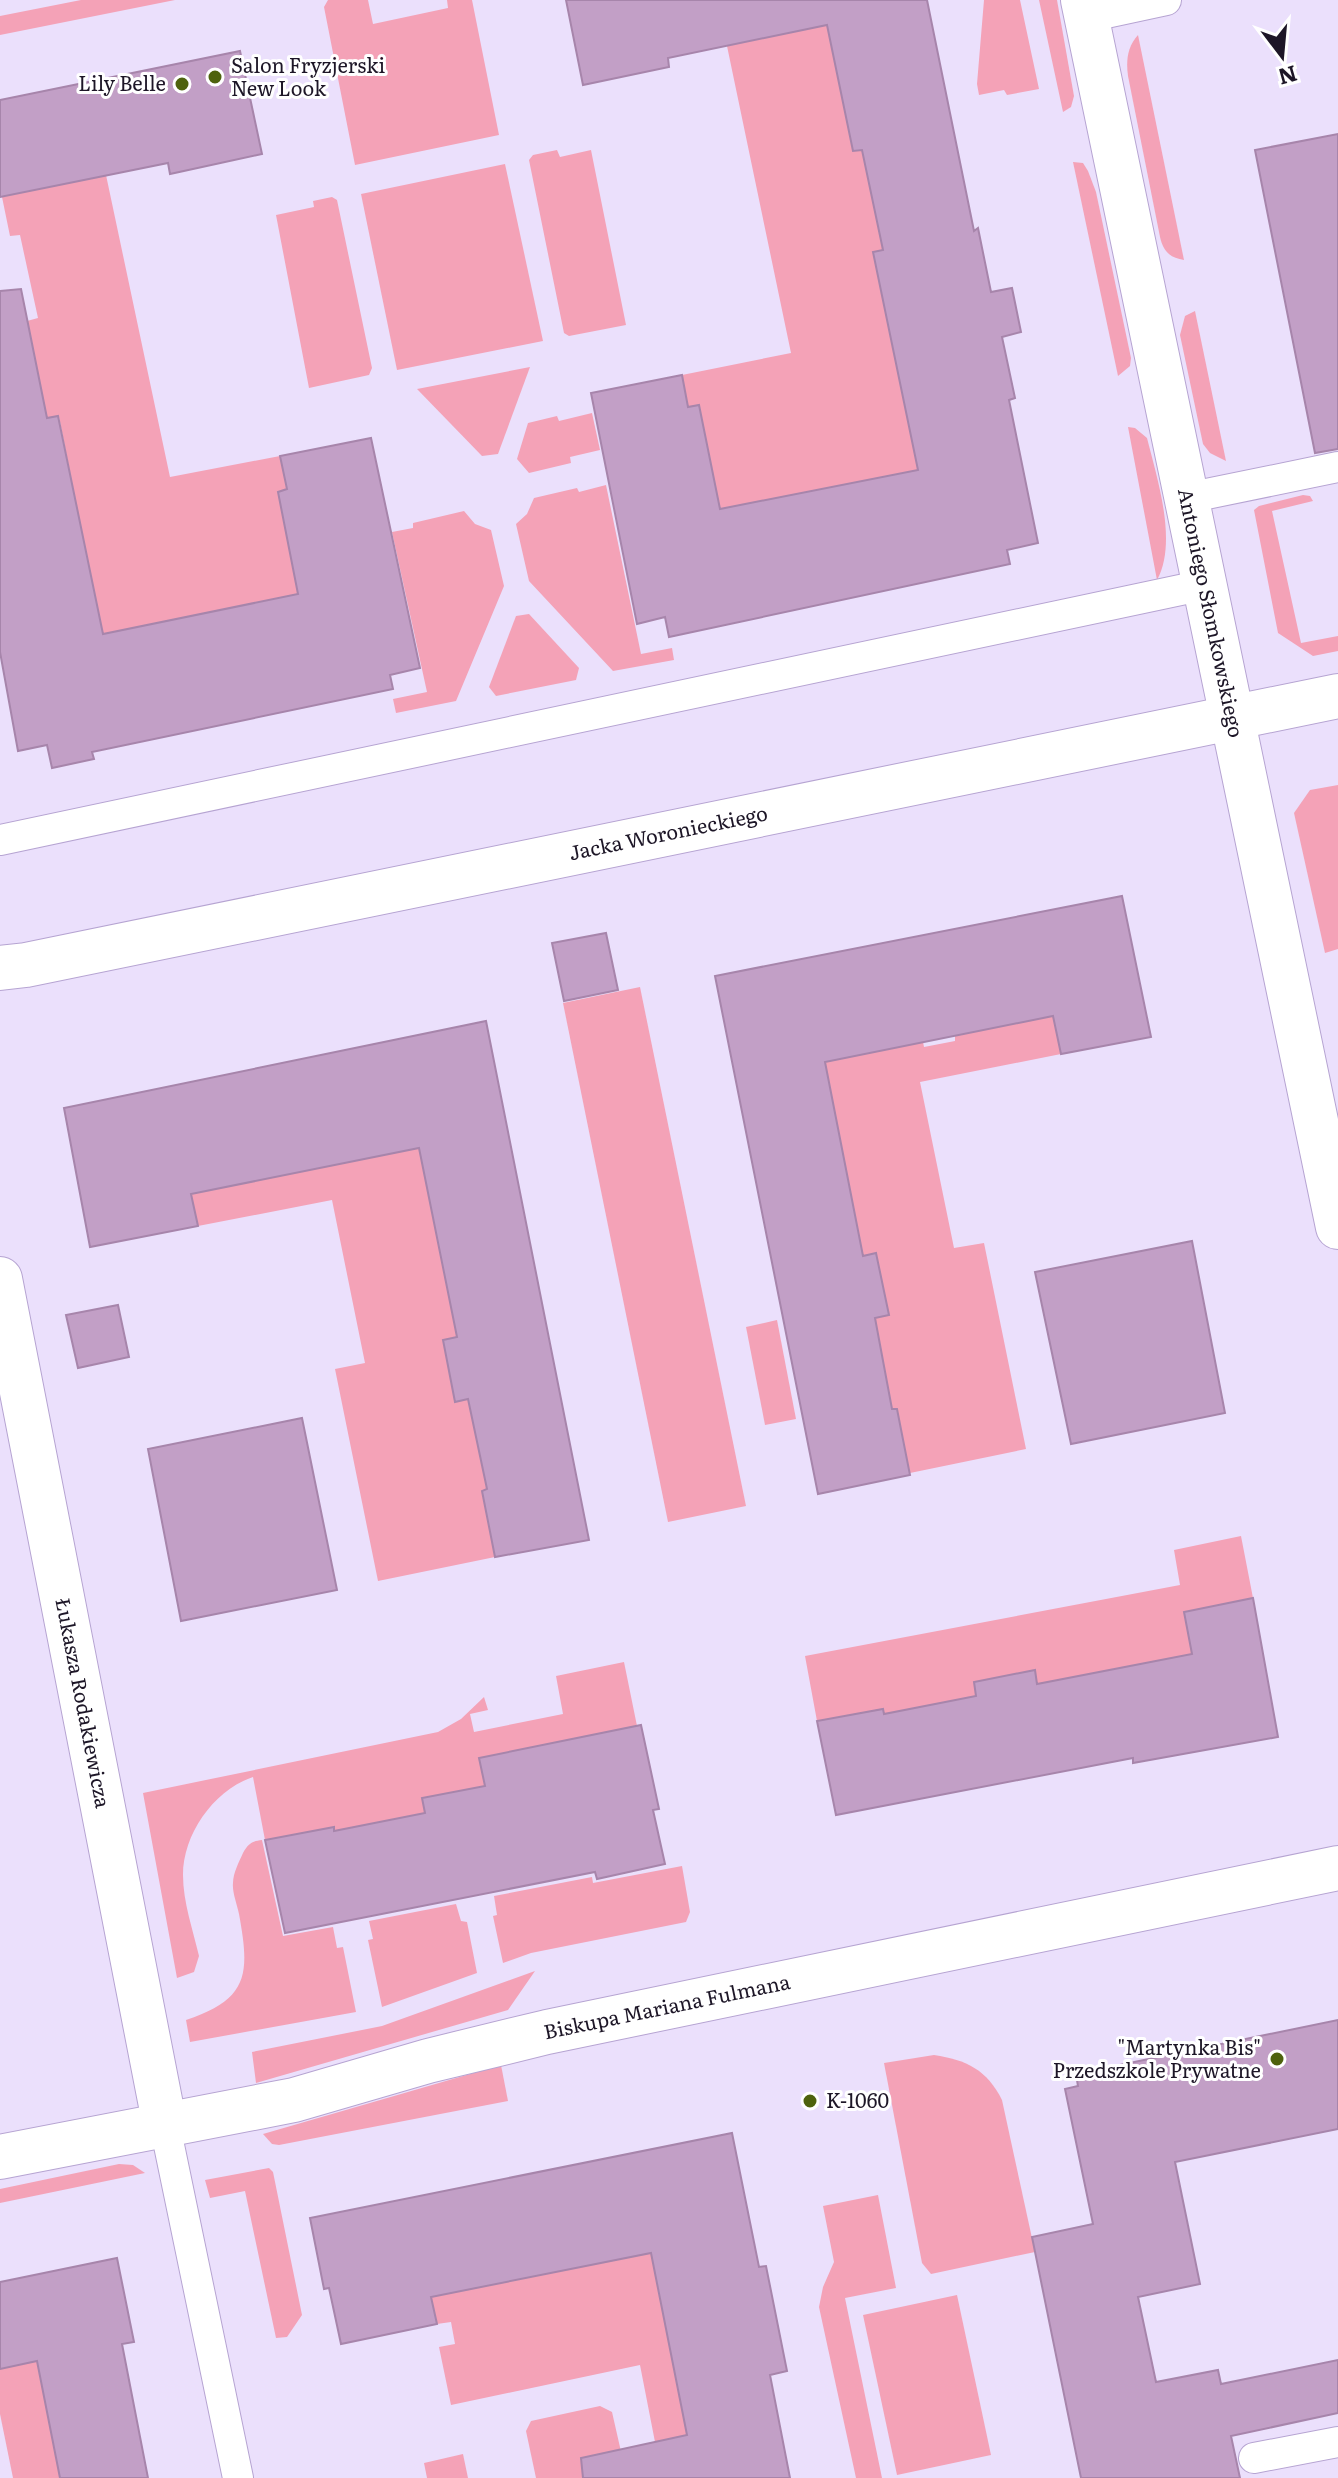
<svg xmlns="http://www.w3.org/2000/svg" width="1338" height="2478" font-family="Literata,serif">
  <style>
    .green { fill: #f4a2b7 }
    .building { fill: #c29fc6; stroke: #a785ab; stroke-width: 2 }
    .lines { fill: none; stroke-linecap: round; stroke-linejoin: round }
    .service-casing { stroke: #b6a4d2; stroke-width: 32 }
    .minor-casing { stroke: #b6a4d2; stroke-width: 46 }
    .service { stroke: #fff; stroke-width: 30 }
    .minor { stroke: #fff; stroke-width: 44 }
    .poi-dot { fill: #4e620d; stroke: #fff; stroke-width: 3 }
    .labels { text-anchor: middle; stroke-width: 6; stroke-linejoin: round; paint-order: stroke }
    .poi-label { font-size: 20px; fill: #1d1627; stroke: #fff; text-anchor: start }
    .street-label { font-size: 20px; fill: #1d1627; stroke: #fff }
  </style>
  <rect width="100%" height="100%" fill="#ebe0fc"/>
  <g class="green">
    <path d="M81,0H175L0,35V16Z"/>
    <path d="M328,0H368L373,24L448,8L447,0H472L499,135L355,165L324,7Z"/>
    <path d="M984,0H1020L1039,89L1007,95L1004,90L979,95L977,84Z"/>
    <path d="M1039,0H1057L1074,96L1071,107L1063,112Z"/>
    <path d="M837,23L836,70L853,151L862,150L883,250L873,252L906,413L932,480L712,524L682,375L791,353L727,46Z"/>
    <path d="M1138,35L1184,260C1170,258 1163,251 1160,237L1128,76C1126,61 1127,47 1138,35Z"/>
    <path d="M557,150L560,157L591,150L626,325L569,336L564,333L529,160L533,155Z"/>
    <path d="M1073,162L1083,163L1088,171L1096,192L1131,358L1130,366L1118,376Z"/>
    <path d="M505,164L543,341L397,370L361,194Z"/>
    <path d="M106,175L170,477L280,456L287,489L278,492L289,548L311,605L95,648L92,583L59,417L47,418L27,321L38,318L20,235L10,236L2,197Z"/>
    <path d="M332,197L337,200L372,368L369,375L309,388L276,215L314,207L313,201Z"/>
    <path d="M1195,311L1226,461L1210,453L1203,444L1180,335L1185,316Z"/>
    <path d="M530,367L498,454L482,456L417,389Z"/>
    <path d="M592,413L600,450L570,457L571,463L529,473L517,459L528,423L557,416L559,421Z"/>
    <path d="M1128,427L1135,428L1147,438C1157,478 1178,542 1157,580Z"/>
    <path d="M606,485L641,654L672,648L674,660L613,671L529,581L516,524L527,514L534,498L577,488L579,492Z"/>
    <path d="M1303,495L1310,496L1313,501L1272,511L1301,643L1338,636V651L1313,656L1278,633L1254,510L1259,506Z"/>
    <path d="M464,511L475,524L491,530L504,586L456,701L396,713L393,699L427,692L392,532L413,528V523Z"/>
    <path d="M529,614L579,668L576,680L496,696L489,687L516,616Z"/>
    <path d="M1338,785V949L1325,953L1294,813L1310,790Z"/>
    <path d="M640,987L746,1506L668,1522L563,1003Z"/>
    <path d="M1051,1007L1061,1054L920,1082L954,1248L984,1243L1026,1449L910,1473L897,1409H892L875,1318L888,1314L876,1253L863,1256L823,1053L835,1060L923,1042L924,1047L955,1041V1035Z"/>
    <path d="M419,1148L457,1337L443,1341L455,1401L468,1399L487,1489L482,1491L495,1557L378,1581L335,1369L365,1363L332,1200L198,1226L191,1194Z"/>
    <path d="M777,1320L796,1419L765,1425L746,1327Z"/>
    <path d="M1241,1536L1253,1598L1192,1654L1037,1684L1034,1670L974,1682L976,1696L884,1714L883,1709L817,1721L805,1656L1180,1585L1174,1550Z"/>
    <path d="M624,1662L637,1726L577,1782L334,1831L333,1827L265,1840L253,1777C214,1790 183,1834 183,1875C183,1902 193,1930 199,1956L194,1972L177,1978L143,1793L438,1732L461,1719L484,1697L488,1710L470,1714L474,1732L563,1714L556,1676Z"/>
    <path d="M262,1840L283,1936L333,1927L337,1948L343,1947L356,2012L190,2042L186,2020C249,1999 250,1974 239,1914C237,1904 232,1892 233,1883C233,1873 239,1862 243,1853C248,1844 252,1841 262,1840Z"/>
    <path d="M682,1866L690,1912L686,1922L531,1953L503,1963L493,1916L497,1915L494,1896L592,1877L593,1883Z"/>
    <path d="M456,1904L461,1921L467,1922L477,1973L382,2007L368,1940L373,1939L369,1921Z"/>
    <path d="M535,1971L508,2010L256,2083L252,2052L382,2026Z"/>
    <path d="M934,2055C967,2060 987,2070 1002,2100L1035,2252L931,2274L922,2263L884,2063Z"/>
    <path d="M501,2065L508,2101L279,2145L272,2144L263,2134Z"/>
    <path d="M119,2164L133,2165L145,2173L0,2203V2189Z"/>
    <path d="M269,2168L273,2172L302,2315L287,2337L276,2338L245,2191L210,2198L205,2180Z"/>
    <path d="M878,2195L896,2288L845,2298L882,2478H856L819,2307L823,2287L834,2262L823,2206Z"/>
    <path d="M651,2253L687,2436L655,2442L640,2365L451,2405L439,2347L455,2344L451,2322L437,2324L431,2297Z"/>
    <path d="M957,2295L991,2455L897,2475L863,2315Z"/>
    <path d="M37,2361L60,2478H13L0,2414V2369Z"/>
    <path d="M600,2406L612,2412L627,2478H536L526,2431L531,2421Z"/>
    <path d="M463,2454L468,2478H427L424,2463Z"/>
  </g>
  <g class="building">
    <path d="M566,0H927L974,231L978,228L991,292L1012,288L1021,332L1002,337L1015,398L1009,400L1038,543L1007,550L1010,564L669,637L665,617L637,624L591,393L682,375L688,407L699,405L720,509L918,470L873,252L883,250L862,150L853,151L827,25L668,58L669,67L583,85Z"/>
    <path d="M240,51L262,154L170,174L168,163L0,197V100Z"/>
    <path d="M1338,134V449L1315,453L1255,150Z"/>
    <path d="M21,289L47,418L58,416L103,634L298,594L278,492L287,489L280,456L371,438L420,668L390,675L393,689L92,752L94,759L52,768L47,745L18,751L0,652V291Z"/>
    <path d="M1122,896L1151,1037L1061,1054L1053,1016L825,1062L863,1256L876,1253L889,1315L875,1318L892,1409H897L910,1475L818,1494L715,976Z"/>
    <path d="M606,933L618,990L564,1001L552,943Z"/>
    <path d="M486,1021L589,1540L495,1557L482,1491L487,1489L468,1399L455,1402L443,1340L457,1337L419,1148L191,1194L198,1226L90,1247L64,1108Z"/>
    <path d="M1192,1241L1225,1413L1071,1444L1035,1272Z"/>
    <path d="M118,1305L129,1357L78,1368L66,1315Z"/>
    <path d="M302,1418L337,1590L181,1621L148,1449Z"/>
    <path d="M1253,1598L1278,1737L1133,1763V1758L836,1815L817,1721L883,1709L884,1714L976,1696L974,1682L1035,1670L1037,1684L1192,1654L1184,1612Z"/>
    <path d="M641,1725L659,1809L653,1810L665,1864L597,1879L595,1872L285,1933L265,1840L334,1827V1831L425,1813L422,1798L485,1786L479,1758Z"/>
    <path d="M1338,2020V2129L1175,2162L1200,2284L1138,2297L1156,2382L1218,2370L1221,2384L1338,2360V2413L1231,2436L1240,2478H1081L1032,2237L1093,2224L1065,2089L1078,2086L1076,2074Z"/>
    <path d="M732,2133L759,2267L766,2266L787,2371L770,2375L790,2478H583L581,2458L687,2435L651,2253L431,2297L437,2324L341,2344L329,2288L324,2289L310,2218Z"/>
    <path d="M117,2258L134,2342L122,2344L148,2478H60L37,2361L0,2369V2282Z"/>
  </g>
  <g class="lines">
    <g class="service-casing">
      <g id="service">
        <path d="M1087,17L1166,0"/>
        <path d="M1187,498L1338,467"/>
        <path d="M0,840L1204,585"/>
        <path d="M165,2126L238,2478"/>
        <path d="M1254,2458L1338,2442"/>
      </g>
    </g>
    <g class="minor-casing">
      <g id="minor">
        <path id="s1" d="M1083,0L1338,1227"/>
        <path id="s2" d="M0,968L26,965L1338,696"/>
        <path id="s3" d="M0,1279L165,2126"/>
        <path id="s4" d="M0,2157L294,2100L428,2061L547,2032L1338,1868"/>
      </g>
    </g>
    <use href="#service" class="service"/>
    <use href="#minor" class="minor"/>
  </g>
  <g class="poi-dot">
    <circle cx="215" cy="77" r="8"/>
    <circle cx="182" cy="84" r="8"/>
    <circle cx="1277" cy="2059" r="8"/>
    <circle cx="810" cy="2101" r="8"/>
  </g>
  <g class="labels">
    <g class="poi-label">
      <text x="231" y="73">Salon Fryzjerski<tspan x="231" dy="23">New Look</tspan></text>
      <text x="166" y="91" text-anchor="end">Lily Belle</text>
      <text x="1261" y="2055" text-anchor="end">"Martynka Bis"<tspan x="1261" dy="23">Przedszkole Prywatne</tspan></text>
      <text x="826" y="2108">K-1060</text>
    </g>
    <g class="street-label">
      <text dy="7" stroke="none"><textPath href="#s1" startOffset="626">Antoniego Słomkowskiego</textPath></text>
      <text dy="7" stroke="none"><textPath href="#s2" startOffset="682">Jacka Woronieckiego</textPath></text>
      <text dy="7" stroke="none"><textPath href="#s3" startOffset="432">Łukasza Rodakiewicza</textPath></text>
      <text dy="7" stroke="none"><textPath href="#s4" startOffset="684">Biskupa Mariana Fulmana</textPath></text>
    </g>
  </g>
  <g transform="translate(1282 56) rotate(164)" stroke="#ffffff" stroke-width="6" paint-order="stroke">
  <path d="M0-6L14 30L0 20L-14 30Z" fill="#1d1627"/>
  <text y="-12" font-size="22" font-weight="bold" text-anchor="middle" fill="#1d1627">N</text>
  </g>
</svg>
